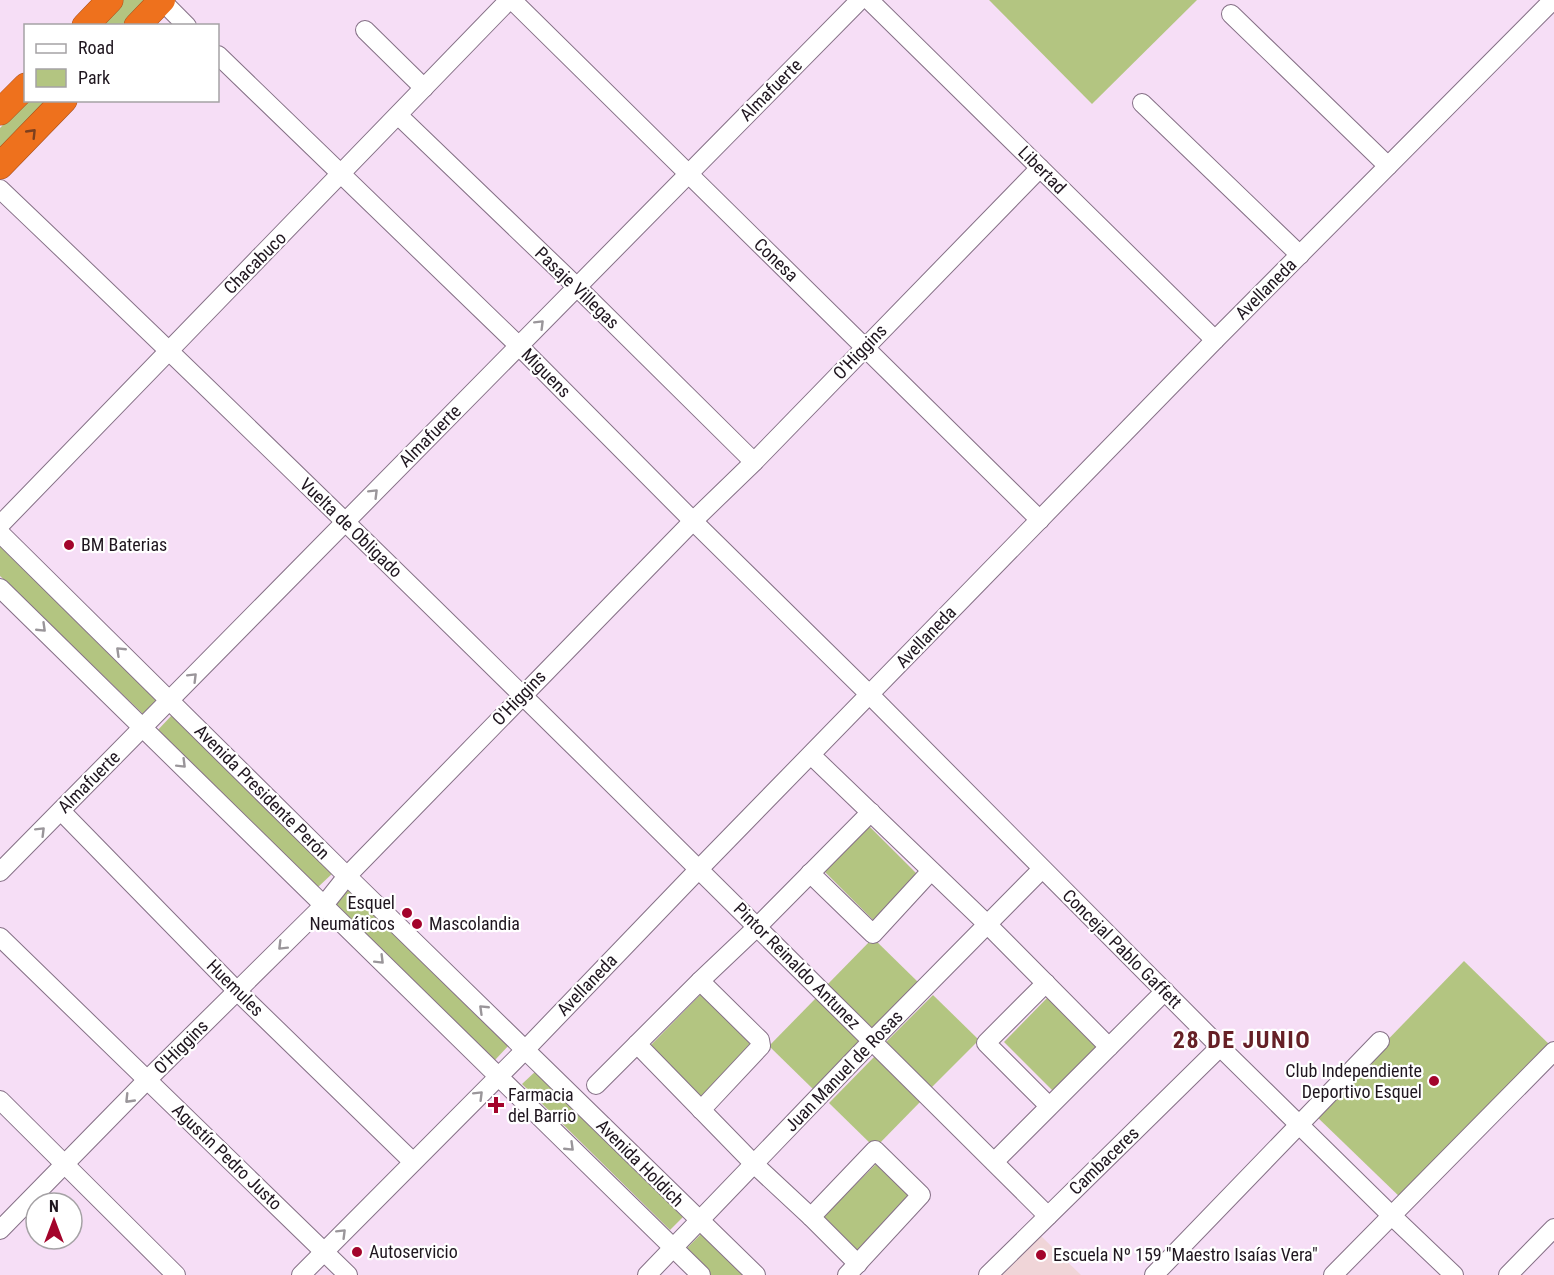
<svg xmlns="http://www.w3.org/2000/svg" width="1554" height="1275" font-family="'Roboto Condensed',sans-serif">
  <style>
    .education { fill: #f0d5d8 }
    .green { fill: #b3c581 }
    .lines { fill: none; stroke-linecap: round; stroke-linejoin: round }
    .minor-casing { stroke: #857086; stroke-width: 20 }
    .highway-casing { stroke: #a6511e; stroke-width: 27 }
    .minor { stroke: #fff; stroke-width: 18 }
    .highway { stroke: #ee711d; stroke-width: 26 }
    .oneway { stroke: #7c3f1e }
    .oneway2 { stroke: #9a969a }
    .poi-dot { fill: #a3042b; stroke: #fff; stroke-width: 2 }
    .labels { text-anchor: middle; stroke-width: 4.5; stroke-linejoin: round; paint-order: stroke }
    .street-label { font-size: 18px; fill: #1f161f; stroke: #fff }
    .poi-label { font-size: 18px; fill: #1f161f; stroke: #fff; text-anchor: start }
    .district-label { font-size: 24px; font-weight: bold; letter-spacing: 1.5px; fill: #662026; stroke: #fff }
  </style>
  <rect width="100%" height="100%" fill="#f6def6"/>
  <path class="education" d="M1041,1236L1081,1275H1002Z"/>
  <g class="green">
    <path d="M122,0H147L122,25L98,26Z"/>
    <path d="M989,0H1197L1092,104Z"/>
    <path d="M26,101H50L0,153V128Z"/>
    <path d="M0,543L160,699L144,715L0,576Z"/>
    <path d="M172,715L334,872L317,888L156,732Z"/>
    <path d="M869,826L919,876L874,921L824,871Z"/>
    <path d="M349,886L511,1043L495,1060L333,903Z"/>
    <path d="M873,938L919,983L872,1031L826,986Z"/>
    <path d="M1464,961L1553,1048L1404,1201L1315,1115Z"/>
    <path d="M702,993L756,1045L703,1100L649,1047Z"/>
    <path d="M933,995L979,1040L931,1088L885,1043Z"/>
    <path d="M1048,997L1099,1047L1054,1092L1004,1042Z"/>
    <path d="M816,998L862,1043L815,1091L769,1046Z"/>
    <path d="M876,1055L922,1100L875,1148L829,1103Z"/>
    <path d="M537,1070L684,1216L670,1230L522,1084Z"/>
    <path d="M878,1162L913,1197L856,1254L821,1219Z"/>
    <path d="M701,1234L743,1275H709L684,1251Z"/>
  </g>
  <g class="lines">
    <g class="minor-casing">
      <g id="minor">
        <path d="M161,0L187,26"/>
        <path d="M512,0L1040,520"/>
        <path d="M869,0L1215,340"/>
        <path d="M1231,14L1388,166"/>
        <path d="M365,30L424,88"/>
        <path d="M218,55L519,346L693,521L870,695L1220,1047L1391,1215L1454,1275"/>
        <path d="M1142,103L1300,255"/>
        <path d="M399,116L577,287L754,462"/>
        <path d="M0,189C354,526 701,871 1048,1216"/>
        <path d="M0,525C169,350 340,176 509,0"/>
        <path d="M0,533L347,876L756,1275"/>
        <path d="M0,588L701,1275"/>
        <path d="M811,755L987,924L1109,1047"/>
        <path d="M61,811L237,991L413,1162"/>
        <path d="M0,872L860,0"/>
        <path d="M810,873L873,934L931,871"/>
        <path d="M0,937L348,1275"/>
        <path d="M700,981L760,1040L761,1046L701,1110"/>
        <path d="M1046,983L986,1043L1049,1106"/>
        <path d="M637,1044L754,1164L811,1217L858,1264"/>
        <path d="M596,1085L700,981L757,927L871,812"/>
        <path d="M0,1100L176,1275"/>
        <path d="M994,1162L1165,991"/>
        <path d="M811,1217L875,1150L921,1195L847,1275"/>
        <path d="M0,1230L147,1080L324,905L347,876L693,521L754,462L1040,168"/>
        <path d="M301,1275L525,1050L699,869L1215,340L1553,0"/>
        <path d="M647,1275L872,1041L1042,869"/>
        <path d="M988,1275L1220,1047"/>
        <path d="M1154,1275L1380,1041"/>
        <path d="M1333,1275L1554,1051"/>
        <path d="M1508,1275L1554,1228"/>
      </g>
    </g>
    <g class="highway-casing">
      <g id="highway">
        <path d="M85,26L110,0"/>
        <path d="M137,26L162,0"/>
        <path d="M0,112L26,86"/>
        <path d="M0,166L64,100"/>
      </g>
    </g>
    <use href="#minor" class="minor"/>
    <use href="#highway" class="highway"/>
  </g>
  <defs><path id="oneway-chevron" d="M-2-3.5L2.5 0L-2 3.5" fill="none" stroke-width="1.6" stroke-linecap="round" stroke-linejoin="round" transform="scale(1.5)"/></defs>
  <use class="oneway" href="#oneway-chevron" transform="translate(32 133) rotate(-46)"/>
  <g class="oneway2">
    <use href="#oneway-chevron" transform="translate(540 324) rotate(-45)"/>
    <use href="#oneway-chevron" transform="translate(374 493) rotate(-45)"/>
    <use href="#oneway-chevron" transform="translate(42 628) rotate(44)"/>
    <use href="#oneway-chevron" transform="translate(120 651) rotate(-136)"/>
    <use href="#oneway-chevron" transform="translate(193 677) rotate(-45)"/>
    <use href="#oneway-chevron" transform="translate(182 764) rotate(45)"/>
    <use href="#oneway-chevron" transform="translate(41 831) rotate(-45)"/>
    <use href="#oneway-chevron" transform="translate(282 946) rotate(135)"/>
    <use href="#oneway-chevron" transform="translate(380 960) rotate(45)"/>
    <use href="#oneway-chevron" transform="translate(483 1009) rotate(-136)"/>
    <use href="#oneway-chevron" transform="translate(479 1095) rotate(-45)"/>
    <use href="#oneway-chevron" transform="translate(129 1099) rotate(134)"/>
    <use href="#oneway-chevron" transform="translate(570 1147) rotate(44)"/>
    <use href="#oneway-chevron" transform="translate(342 1233) rotate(-45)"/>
  </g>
  <g class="poi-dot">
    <circle cx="69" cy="545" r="6"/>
    <circle cx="407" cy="913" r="6"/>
    <circle cx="417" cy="924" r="6"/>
    <circle cx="1434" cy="1081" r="6"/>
    <path d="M493 1096h6v6h6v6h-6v6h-6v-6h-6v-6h6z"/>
    <circle cx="357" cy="1252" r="6"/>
    <circle cx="1041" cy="1255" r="6"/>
  </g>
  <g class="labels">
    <g class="street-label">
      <text transform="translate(771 90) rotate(-45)" y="6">Almafuerte</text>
      <text transform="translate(1042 170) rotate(45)" y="6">Libertad</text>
      <text transform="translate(776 260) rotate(44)" y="6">Conesa</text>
      <text transform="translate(255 263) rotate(-45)" y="6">Chacabuco</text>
      <text transform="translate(577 288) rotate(44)" y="6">Pasaje Villegas</text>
      <text transform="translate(1266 289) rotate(-45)" y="6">Avellaneda</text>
      <text transform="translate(860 352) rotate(-46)" y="6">O'Higgins</text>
      <text transform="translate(546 373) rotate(45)" y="6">Miguens</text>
      <text transform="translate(430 436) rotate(-45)" y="6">Almafuerte</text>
      <text transform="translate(351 528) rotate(44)" y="6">Vuelta de Obligado</text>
      <text transform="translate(926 637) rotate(-46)" y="6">Avellaneda</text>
      <text transform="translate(519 698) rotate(-46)" y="6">O'Higgins</text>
      <text transform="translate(89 782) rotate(-45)" y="6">Almafuerte</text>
      <text transform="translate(262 792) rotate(45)" y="6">Avenida Presidente Perón</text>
      <text transform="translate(1122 949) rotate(45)" y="6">Concejal Pablo Gaffett</text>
      <text transform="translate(797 966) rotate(45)" y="6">Pintor Reinaldo Antunez</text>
      <text transform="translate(587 985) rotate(-46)" y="6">Avellaneda</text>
      <text transform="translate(235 988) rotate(45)" y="6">Huemules</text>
      <text transform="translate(181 1047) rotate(-45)" y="6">O'Higgins</text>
      <text transform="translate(844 1071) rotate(-46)" y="6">Juan Manuel de Rosas</text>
      <text transform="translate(227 1157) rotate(44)" y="6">Agustín Pedro Justo</text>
      <text transform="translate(1104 1161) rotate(-44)" y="6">Cambaceres</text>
      <text transform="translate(640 1163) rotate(45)" y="6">Avenida Holdich</text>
    </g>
    <g class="poi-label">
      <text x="81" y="551">BM Baterias</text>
      <text x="395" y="909" text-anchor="end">Esquel<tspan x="395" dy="21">Neumáticos</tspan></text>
      <text x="429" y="930">Mascolandia</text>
      <text x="1422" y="1077" text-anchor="end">Club Independiente<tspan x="1422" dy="21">Deportivo Esquel</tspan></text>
      <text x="508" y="1101">Farmacia<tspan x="508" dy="21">del Barrio</tspan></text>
      <text x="369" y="1258">Autoservicio</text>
      <text x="1053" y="1261">Escuela Nº 159 "Maestro Isaías Vera"</text>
    </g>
    <g class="district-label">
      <text x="1242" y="1048">28 DE JUNIO</text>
    </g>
  </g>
  <rect x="24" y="24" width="195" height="78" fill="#ffffff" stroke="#a5a2a5" stroke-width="1.5"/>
  <rect x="36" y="44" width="30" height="9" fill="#ffffff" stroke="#a5a2a5" stroke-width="1.5"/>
  <text x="78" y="54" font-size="18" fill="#1f161f">Road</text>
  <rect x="36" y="69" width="30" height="18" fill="#b3c581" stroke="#a5a2a5" stroke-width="1.5"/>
  <text x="78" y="84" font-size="18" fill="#1f161f">Park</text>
  <g transform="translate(54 1221)"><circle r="28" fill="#ffffff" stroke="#a5a2a5" stroke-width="1.5"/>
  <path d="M0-4.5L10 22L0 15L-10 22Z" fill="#a3042b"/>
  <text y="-9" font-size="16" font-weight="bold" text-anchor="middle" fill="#1f161f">N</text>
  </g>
</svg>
